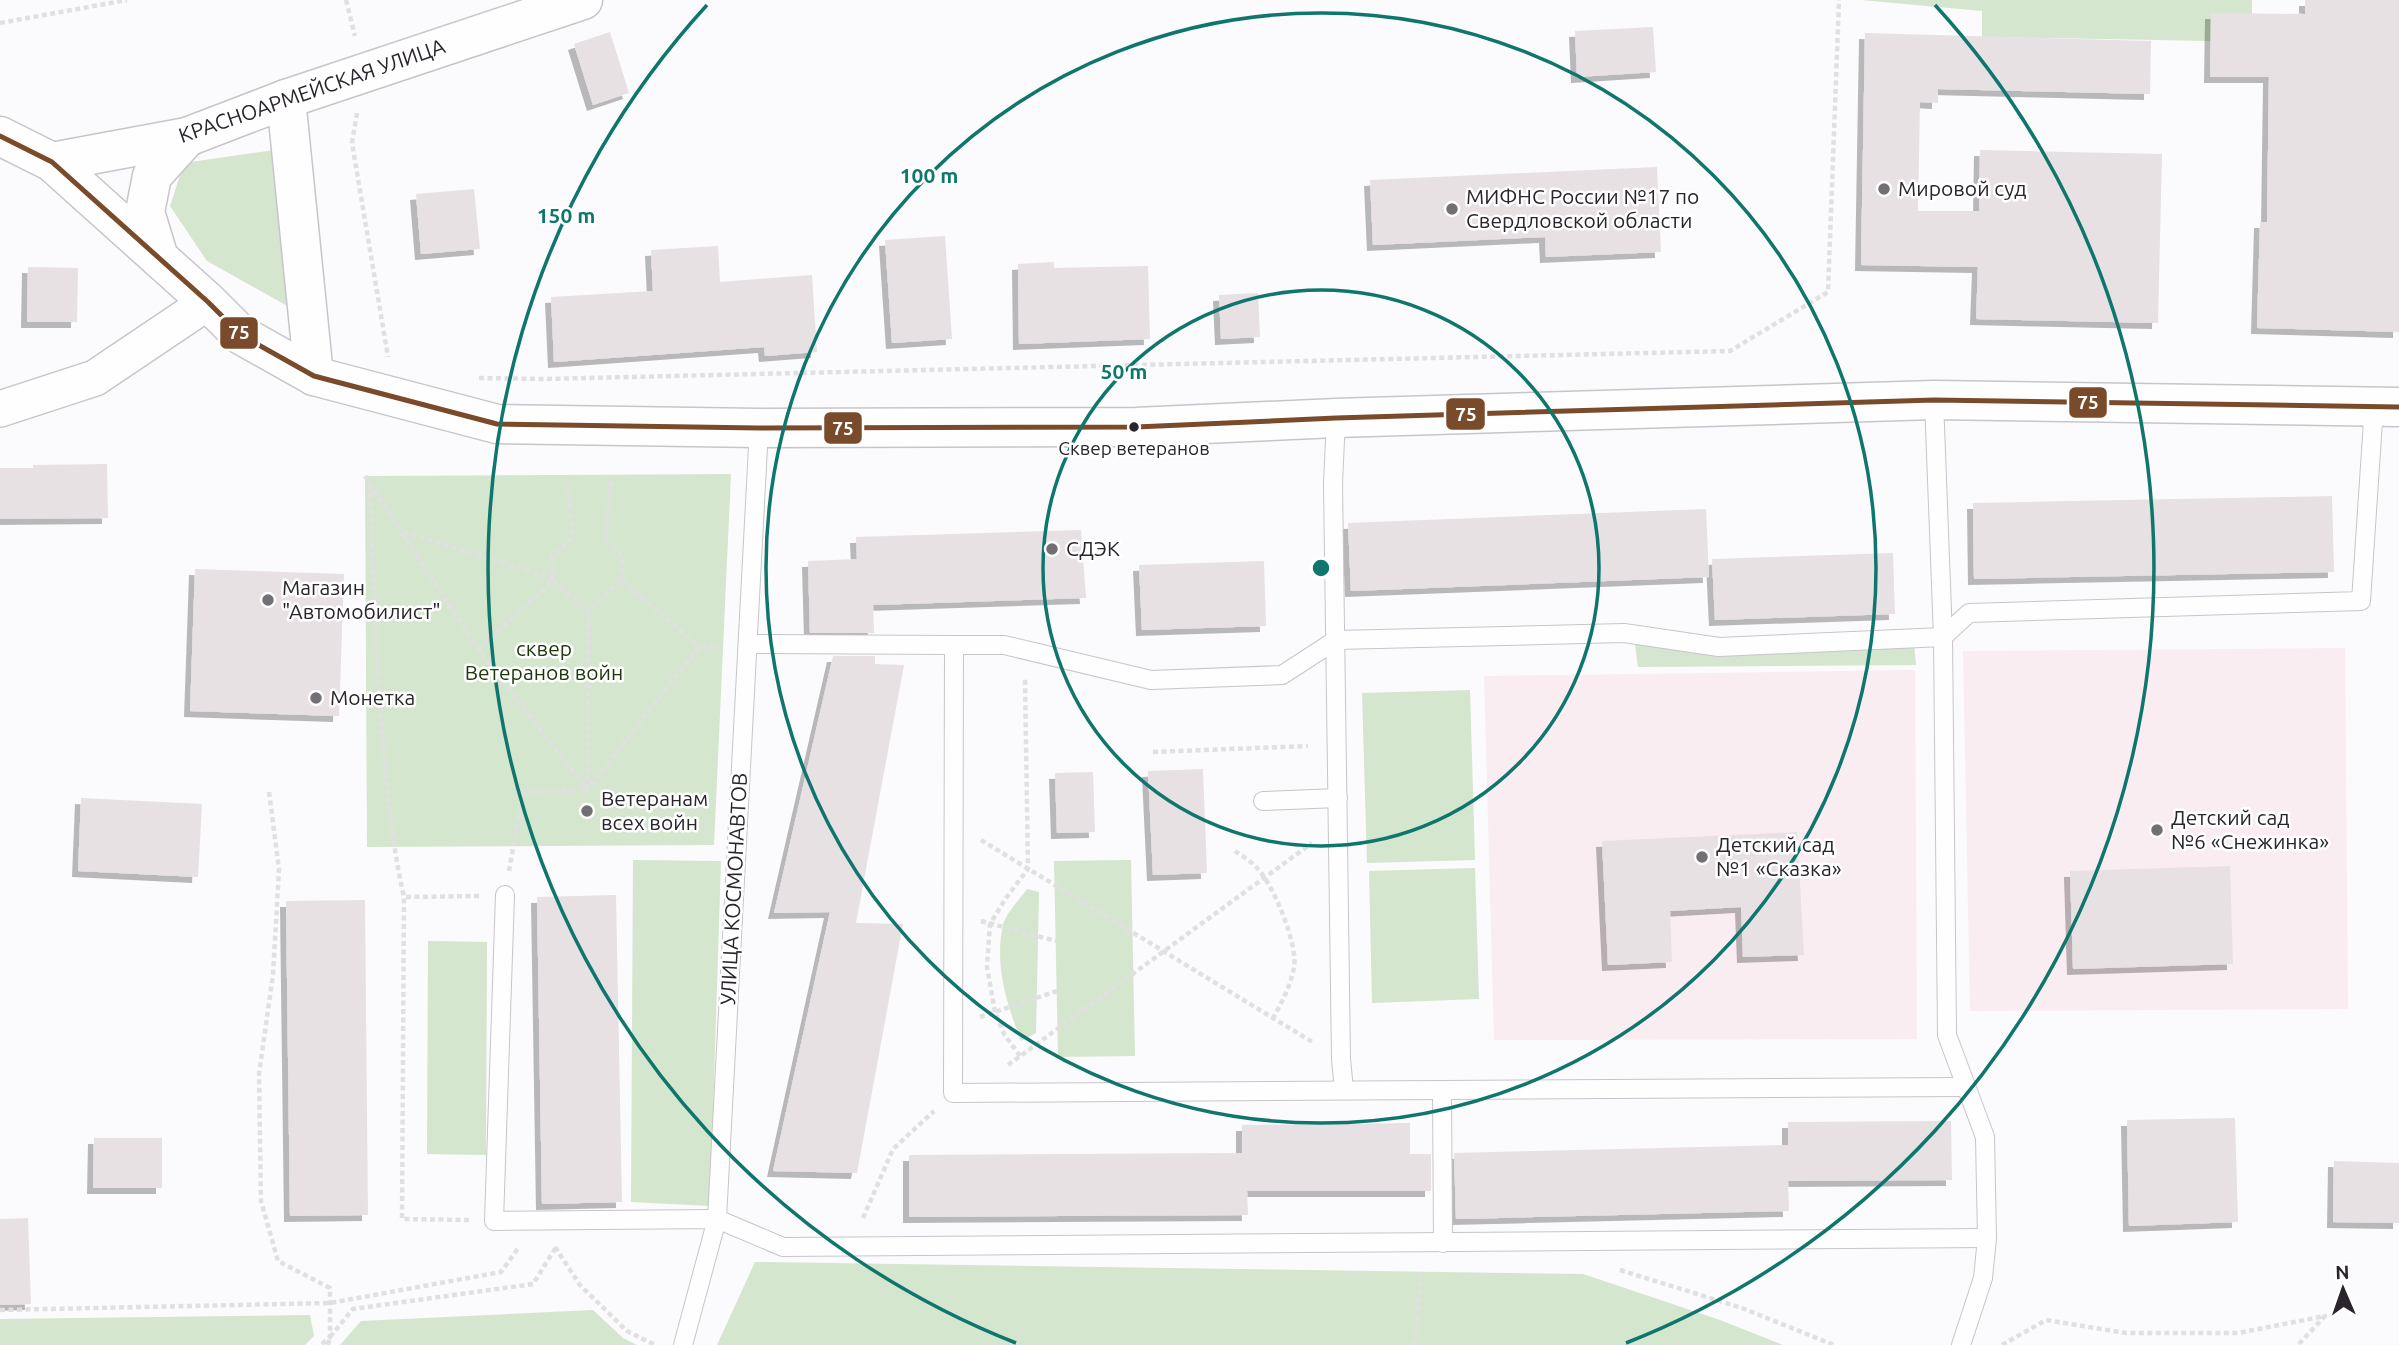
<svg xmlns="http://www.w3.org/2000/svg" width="2399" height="1345" font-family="Ubuntu,sans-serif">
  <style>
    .education { fill: #f9edf2 }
    .green { fill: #d4e6cd }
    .building { fill: #e7e1e4; filter: url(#shadow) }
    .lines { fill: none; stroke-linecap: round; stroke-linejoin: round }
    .service-casing { stroke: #c8c5ca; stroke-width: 20 }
    .minor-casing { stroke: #c8c5ca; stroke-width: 38 }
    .primary-casing { stroke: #c8c5ca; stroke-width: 41 }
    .path { stroke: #e1e0e1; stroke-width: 4.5; stroke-dasharray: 5 3.5; stroke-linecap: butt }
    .service { stroke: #fefeff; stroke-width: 18 }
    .minor { stroke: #fefeff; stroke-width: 35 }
    .primary { stroke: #fefeff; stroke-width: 38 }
    .bus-1-casing { stroke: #fff; stroke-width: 10 }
    .bus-1 { stroke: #7a4b2a; stroke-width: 5 }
    .ring { fill: none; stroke: #0f766e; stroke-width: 3.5 }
    .poi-dot { fill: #737075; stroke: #fff; stroke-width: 2.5 }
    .bus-dot { fill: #2a252d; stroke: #fff; stroke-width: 2.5 }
    .labels { text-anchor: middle; stroke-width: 5; stroke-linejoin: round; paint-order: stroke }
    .bus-label { font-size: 19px; fill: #2a252d; stroke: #fff }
    .street-label { font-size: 21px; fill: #2a252d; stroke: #fff }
    .poi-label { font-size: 21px; fill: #2a252d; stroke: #fff; text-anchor: start }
    .park-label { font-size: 21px; fill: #1c370b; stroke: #fff }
    .centre { fill: #0f766e; stroke: #fff; stroke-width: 3.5 }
    .ring-label { font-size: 21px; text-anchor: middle; font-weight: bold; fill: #0f766e; stroke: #fff; stroke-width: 5; stroke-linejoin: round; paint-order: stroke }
    .line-badge { stroke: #fff; stroke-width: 2.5 }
    .badge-label { font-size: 19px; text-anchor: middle; font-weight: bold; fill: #fff }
  </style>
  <defs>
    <filter id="shadow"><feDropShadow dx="-6" dy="6" stdDeviation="0" flood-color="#0004"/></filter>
  </defs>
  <rect width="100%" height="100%" fill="#fbfafc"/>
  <g class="education">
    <path d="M2345,648L2348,1009L1970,1011L1963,651Z"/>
    <path d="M1915,670L1917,1039L1494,1040L1484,676Z"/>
  </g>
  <g class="green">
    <path d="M1861,0H2252V14L2211,41L1982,37V11Z"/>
    <path d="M281,149L300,313L207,261L170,206L184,163Z"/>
    <path d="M731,474L714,845L367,847L365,476Z"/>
    <path d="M1641,640L1914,643L1916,665L1638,667L1635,645Z"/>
    <path d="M1470,690L1475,860L1367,863L1362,693Z"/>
    <path d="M633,860L721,861L710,1206L631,1202Z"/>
    <path d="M1131,860L1135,1056L1058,1057L1054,861Z"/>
    <path d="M1475,868L1479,999L1372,1003L1369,871Z"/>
    <path d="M1027,889L1039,892L1036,1033L1021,1041C1007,1004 994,965 1003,925C1006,913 1020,899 1027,889Z"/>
    <path d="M428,941L487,942L486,1155L427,1154Z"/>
    <path d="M755,1262L1583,1274L1720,1320L1783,1345H717Z"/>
    <path d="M593,1310L623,1338L637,1345H340L361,1321Z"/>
    <path d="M310,1315L314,1336L305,1345H0V1319Z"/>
  </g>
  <g class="building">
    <path d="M2305,0H2399V332L2257,328L2260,222H2267L2269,77H2210L2211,13L2305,14Z"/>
    <path d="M1653,27L1656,72L1577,77L1575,31Z"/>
    <path d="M610,32L629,93L593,105L574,44Z"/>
    <path d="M1865,33L2151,41L2150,94L1938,89V103L1920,102L1918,211H1979L1980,150L2162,154L2158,323L1976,319L1978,267L1861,265Z"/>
    <path d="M1657,167L1661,252L1546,257L1545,237L1373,245L1370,180Z"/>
    <path d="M474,189L480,249L421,254L416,194Z"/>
    <path d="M945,236L952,339L892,343L885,240Z"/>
    <path d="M718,246L720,282L812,275L817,352L765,356L764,347L554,362L551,297L653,291L651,250Z"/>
    <path d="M1054,262V268L1148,266L1150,339L1019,344L1018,264Z"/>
    <path d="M28,267L78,268L77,322H27Z"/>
    <path d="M1258,293L1260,337L1221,339L1219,295Z"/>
    <path d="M107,464L108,518L0,519V468H33V465Z"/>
    <path d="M2332,496L2334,572L1974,579L1973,503Z"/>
    <path d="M1706,509L1709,577L1351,591L1348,523Z"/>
    <path d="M1081,530L1086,598L873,605L874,633H810L808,561L857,559L856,537Z"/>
    <path d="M1893,553L1895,614L1715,620L1712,559Z"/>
    <path d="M1264,561L1266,626L1142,630L1139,565Z"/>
    <path d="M195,569L344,574L339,716L190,711Z"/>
    <path d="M833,656H875V664L904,665L856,923L903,924L857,1173L773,1171L830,912L774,913Z"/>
    <path d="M1203,769L1207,873L1153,875L1148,771Z"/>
    <path d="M1093,772L1095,832L1057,833L1055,773Z"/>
    <path d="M81,798L202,804L198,877L78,871Z"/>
    <path d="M1797,832L1804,955L1743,957L1741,907L1670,911L1672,962L1608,965L1602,841Z"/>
    <path d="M2230,866L2233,964L2073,969L2070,871Z"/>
    <path d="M616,895L622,1202L542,1204L537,897Z"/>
    <path d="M365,900L368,1215L290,1216L286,901Z"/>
    <path d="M2235,1118L2238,1222L2129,1226L2127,1120Z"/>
    <path d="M1951,1121L1952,1180L1788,1181L1789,1211L1456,1219L1454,1153L1788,1145V1122Z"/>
    <path d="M1410,1123V1154H1431V1191H1247L1248,1215L909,1217V1155L1242,1153V1125Z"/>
    <path d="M94,1138H162V1188H93Z"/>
    <path d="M2334,1161L2399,1163V1223L2333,1222Z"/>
    <path d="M28,1218L31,1304L0,1305V1219Z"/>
  </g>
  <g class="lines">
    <g class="service-casing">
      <g id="service">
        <path d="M1934,400L1943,637L1947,1035L1985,1137L1987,1238L1983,1278L1961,1345"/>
        <path d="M1336,418L1333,483L1341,1059L1344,1090"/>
        <path d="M748,644L954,645"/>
        <path d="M1263,801L1338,798"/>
        <path d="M505,895L494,1221L717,1219L783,1247L1987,1238"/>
        <path d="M1966,1087L953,1093L954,645H1004L1151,680L1282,675L1336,640L1624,633L1719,647L1943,637L1969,613L2361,601L2374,406"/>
        <path d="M1442,1090L1443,1243"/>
        <path d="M683,1345L717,1219L759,428"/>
      </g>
    </g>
    <g class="minor-casing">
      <path id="minor" d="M0,409L95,378L208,302"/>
    </g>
    <g class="primary-casing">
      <g id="primary">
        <path d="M286,99L314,376"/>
        <path d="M0,136L52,162L208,302L241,335L314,376L497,424L759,428L1136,427L1336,418L1934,400L2399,407"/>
        <path d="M52,162L187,137L286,99L583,0"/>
        <path d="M159,258L145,212L152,176L187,137"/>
      </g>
    </g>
    <g class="path">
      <path d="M346,0L355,36"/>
      <path d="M0,23L127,0"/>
      <path d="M357,113L352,143L388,357"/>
      <path d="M479,378L545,379L1730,351L1828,292L1839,0"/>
      <path d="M365,476L478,649L587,790L699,647L720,646"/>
      <path d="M611,482L605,540L622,556L621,579"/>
      <path d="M370,484C373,574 376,665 384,755C389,803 393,850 404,897"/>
      <path d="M403,532L553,578"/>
      <path d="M553,577L552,557L572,538L568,482"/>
      <path d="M478,649L553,581L589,612L621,579L699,647"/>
      <path d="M1153,752L1308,746"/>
      <path d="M269,792L279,869L273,975L259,1074L261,1201L278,1261L330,1288V1337L321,1345"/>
      <path d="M981,840L1314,1043"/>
      <path d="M1235,851C1242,856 1251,861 1257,868C1274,886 1298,944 1294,968C1290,987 1282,1002 1273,1018"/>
      <path d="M509,871L523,792L587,790L589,612"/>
      <path d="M981,921L1056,941"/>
      <path d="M980,1017L1057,991"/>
      <path d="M1020,1056L1004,1034L995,1012L987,967L990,924L1006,898L1028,869L1025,679"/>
      <path d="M1008,1065L1312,843"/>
      <path d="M863,1218L893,1149L934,1111"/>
      <path d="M469,1220L402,1219L404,897L479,896"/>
      <path d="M555,1247L580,1285L627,1331L655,1345"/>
      <path d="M1620,1270L1742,1308L1834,1345"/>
      <path d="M0,1310L330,1303L501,1272L519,1247"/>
      <path d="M328,1345L330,1337L353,1309L533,1284L556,1247"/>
      <path d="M1414,1345L1418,1320L1420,1269"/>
      <path d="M2002,1345L2046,1320L2126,1333H2238L2325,1316L2298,1345"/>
    </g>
    <use href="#service" class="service"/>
    <use href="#minor" class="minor"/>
    <use href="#primary" class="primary"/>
    <g class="bus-1-casing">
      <path id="bus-1" d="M0,136L52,162L208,302L241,335L314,376L497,424L759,428L1136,427L1336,418L1934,400L2399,407"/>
    </g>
    <use href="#bus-1" class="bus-1"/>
  </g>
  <g class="ring">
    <circle cx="1321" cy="568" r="278"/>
    <circle cx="1321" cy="568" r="555"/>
    <path d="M1016 1343A833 833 0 0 1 707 5M1935 5A833 833 0 0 1 1626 1343"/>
  </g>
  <g class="poi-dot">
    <circle cx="1884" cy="189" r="7"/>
    <circle cx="1452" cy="209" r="7"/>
    <circle cx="1052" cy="549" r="7"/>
    <circle cx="268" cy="600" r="7"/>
    <circle cx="316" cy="698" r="7"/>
    <circle cx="587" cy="811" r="7"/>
    <circle cx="2157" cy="830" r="7"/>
    <circle cx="1702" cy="857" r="7"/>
  </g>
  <circle class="bus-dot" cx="1134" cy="427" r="6"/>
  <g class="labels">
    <g class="bus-label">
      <text x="1134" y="455">Сквер ветеранов</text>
    </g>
    <g class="street-label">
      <text transform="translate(312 91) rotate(-19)" y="7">КРАСНОАРМЕЙСКАЯ УЛИЦА</text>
      <text transform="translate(734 889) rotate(-87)" y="7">УЛИЦА КОСМОНАВТОВ</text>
    </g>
    <g class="poi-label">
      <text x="1898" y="196">Мировой суд</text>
      <text x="1466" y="204">МИФНС России №17 по<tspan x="1466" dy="24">Свердловской области</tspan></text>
      <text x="1066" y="556">СДЭК</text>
      <text x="282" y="595">Магазин<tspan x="282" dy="24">"Автомобилист"</tspan></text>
      <text x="330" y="705">Монетка</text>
      <text x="601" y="806">Ветеранам<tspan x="601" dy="24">всех войн</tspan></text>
      <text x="2171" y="825">Детский сад<tspan x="2171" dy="24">№6 «Снежинка»</tspan></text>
      <text x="1716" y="852">Детский сад<tspan x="1716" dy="24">№1 «Сказка»</tspan></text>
    </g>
    <g class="park-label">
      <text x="544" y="656">сквер<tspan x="544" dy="24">Ветеранов войн</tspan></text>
    </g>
  </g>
  <circle cx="1321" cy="568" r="10" class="centre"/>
  <g class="ring-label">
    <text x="929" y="183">100 m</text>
    <text x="566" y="223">150 m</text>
    <text x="1124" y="379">50 m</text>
  </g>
  <g class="line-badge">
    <rect x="219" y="316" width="40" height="34" rx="7" fill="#7a4b2a"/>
    <rect x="2068" y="386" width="40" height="33" rx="7" fill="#7a4b2a"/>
    <rect x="1445" y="397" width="41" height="34" rx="7" fill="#7a4b2a"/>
    <rect x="823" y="411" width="40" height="34" rx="7" fill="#7a4b2a"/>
  </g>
  <g class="badge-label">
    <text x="239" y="339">75</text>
    <text x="2088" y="409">75</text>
    <text x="1466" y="421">75</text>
    <text x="843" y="435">75</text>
  </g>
  <g transform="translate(2343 1289) rotate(358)" stroke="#ffffff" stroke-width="5" paint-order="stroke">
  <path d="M0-5L12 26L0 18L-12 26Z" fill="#2a252d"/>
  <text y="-10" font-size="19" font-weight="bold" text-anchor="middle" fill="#2a252d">N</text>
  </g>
</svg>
